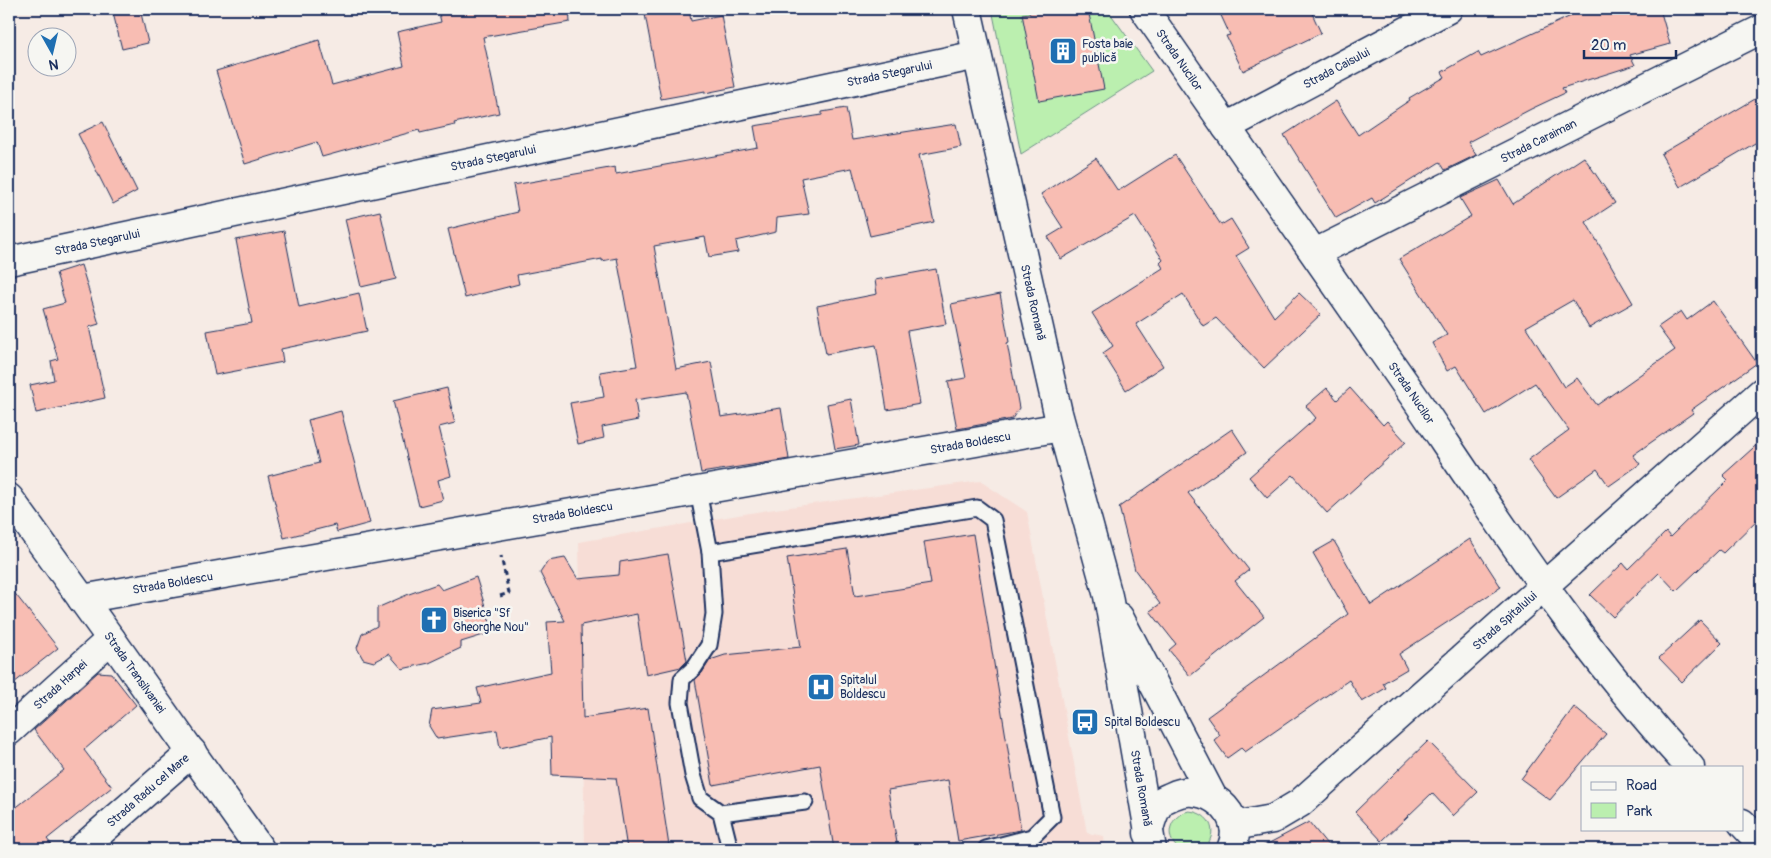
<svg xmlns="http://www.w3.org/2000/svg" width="1771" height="858" font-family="Pangolin,sans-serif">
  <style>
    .built { fill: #f7ddd6 }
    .green { fill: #bbefaf; stroke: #6b8f86 }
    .building { fill: #f8bdb3; stroke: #1b2f5e }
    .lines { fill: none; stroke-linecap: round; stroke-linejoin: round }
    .service-casing { stroke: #1b2f5e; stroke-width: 19 }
    .minor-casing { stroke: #1b2f5e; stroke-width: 31 }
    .tertiary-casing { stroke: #1b2f5e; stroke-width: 31 }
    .secondary-casing { stroke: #1b2f5e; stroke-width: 31 }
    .path { stroke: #1b2f5e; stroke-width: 3; stroke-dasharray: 5 4; stroke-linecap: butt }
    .service { stroke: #f6f6f2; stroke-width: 15 }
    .minor { stroke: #f6f6f2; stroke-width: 28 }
    .tertiary { stroke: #f6f6f2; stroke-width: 28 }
    .secondary { stroke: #f6f6f2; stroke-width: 28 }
    .labels { text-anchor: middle; stroke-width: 5; stroke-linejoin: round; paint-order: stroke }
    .poi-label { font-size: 12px; fill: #1b2f5e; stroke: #f6f6f2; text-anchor: start }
    .street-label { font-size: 12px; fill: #1b2f5e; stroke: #f6f6f2 }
  </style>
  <rect width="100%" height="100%" fill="#f6ebe5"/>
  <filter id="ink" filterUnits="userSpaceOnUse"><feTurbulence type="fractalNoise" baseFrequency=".02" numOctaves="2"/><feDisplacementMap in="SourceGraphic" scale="10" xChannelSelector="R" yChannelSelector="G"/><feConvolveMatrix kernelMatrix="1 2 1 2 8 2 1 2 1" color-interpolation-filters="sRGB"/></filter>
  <g filter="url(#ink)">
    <path class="built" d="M980,481L1027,512L1087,833L1104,836L1105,849H585L579,542L768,510Z"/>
    <g class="green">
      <path d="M992,9H1107L1152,71L1021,154Z"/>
      <path d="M1189,811C1211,813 1220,834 1203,849H1179C1163,837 1170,815 1189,811Z"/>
    </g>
    <g class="building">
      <path d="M112,9H140L148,43L122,49Z"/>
      <path d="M438,9H569L570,22L483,37L499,113L454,123L455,125L420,133L419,130L322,157L317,142L245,164L216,71L319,40L332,85L404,66L397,32L441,22Z"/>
      <path d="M644,9H689L691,21L721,15L735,87L705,93V91L661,99Z"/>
      <path d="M1029,9H1088L1104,89L1039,101L1022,14L1030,13Z"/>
      <path d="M1218,9H1310L1321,33L1243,71L1226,36L1230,35Z"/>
      <path d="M1569,9H1660L1670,44L1630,55L1635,65L1562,88L1565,93L1531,109L1468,142L1476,155L1445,170L1440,162L1375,203L1372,198L1336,218L1284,135L1336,101L1358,135L1410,100L1409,98L1445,77L1442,72L1478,52L1481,57L1571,16Z"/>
      <path d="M1762,95V139L1680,187L1661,154Z"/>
      <path d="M846,108L852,140L956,124L961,147L919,155L934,222L870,236L852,168L801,178L809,214L777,218L776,232L736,241L738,252L709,257L705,237L654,246L676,369L711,362L721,417L781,408L789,459L701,473L686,392L635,400L638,420L602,427L604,438L578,444L570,403L604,397L600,372L637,366L617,258L602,261V259L517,275L519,284L465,298L448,229L518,212L513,185L615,167L616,174L758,148L754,126L822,115V112Z"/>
      <path d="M103,122L137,191L113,204L78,134Z"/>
      <path d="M1175,155L1221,225L1231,219L1249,248L1236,256L1274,317L1299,293L1321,314L1264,368L1216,318L1203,326L1183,294L1136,324L1163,366L1126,390L1103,353L1113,346L1092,313L1163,268L1160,263L1163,260L1135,216L1061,259L1048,237L1063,228L1041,194L1096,158L1118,191Z"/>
      <path d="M1584,157L1615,203L1586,222L1633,303L1589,328L1573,300L1526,327L1564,387L1577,378L1597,405L1675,350L1658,327L1681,311L1687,320L1713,301L1757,363L1691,410L1693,413L1633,455L1640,464L1609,486L1597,469L1556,498L1528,460L1569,430L1535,383L1486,414L1456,366L1447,371L1432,343L1447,335L1399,259L1471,216L1460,198L1499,180L1513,204Z"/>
      <path d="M380,211L396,279L361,287L345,219Z"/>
      <path d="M284,231L299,307L359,293L367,331L281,349L283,362L215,375L207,331L252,323L236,240Z"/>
      <path d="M81,265L99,324L89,327L105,398L36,413L30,385L54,380L51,361L58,359L43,309L65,303L56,273Z"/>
      <path d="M936,269L946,324L907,331L920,404L887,410L876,345L826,354L817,306L877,294L875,280Z"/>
      <path d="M1000,294L1009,342L1007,343L1019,408L1012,419L957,429L948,381L966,378L951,304Z"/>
      <path d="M447,388L455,423L439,427L451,476L438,480L443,500L419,506L393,401Z"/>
      <path d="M1327,388L1337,400L1350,388L1383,425L1387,421L1406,442L1327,513L1293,475L1267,498L1249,477L1316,418L1306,406Z"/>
      <path d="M851,399L859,445L835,449L827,404Z"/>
      <path d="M341,411L370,523L337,532L335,525L284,538L268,476L319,463L308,420Z"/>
      <path d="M1232,429L1247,452L1188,493L1249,570L1235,581L1264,617L1190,676L1169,650L1176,644L1150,611L1160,604L1135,570L1119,507Z"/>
      <path d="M1762,440V515L1723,553L1719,550L1676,591L1659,573L1613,617L1590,595L1623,563L1628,569L1666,532L1670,537L1728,480L1723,475Z"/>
      <path d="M973,534L1021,830L958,841L948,780L888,790L898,849H834L820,765L713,785L695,680L702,673L710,660L725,655L801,647L787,558L847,549L855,596L931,584L924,542Z"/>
      <path d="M1470,539L1501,587L1399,654L1407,669L1383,683L1386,688L1362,702L1349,680L1245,752L1241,748L1227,758L1214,740L1220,735L1207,717L1348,614L1313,553L1334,541L1371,605Z"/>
      <path d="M668,554L687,661L681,667L646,675L637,614L581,625L583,718L648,708L669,846L646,849H627L616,778L552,775L551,737L500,748L497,730L437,739L429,726L432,710L481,703L477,688L551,672L547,622L565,621L540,573L548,561L565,558L578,579L619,575L620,562Z"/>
      <path d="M476,577L493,632L461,642V648L429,663L402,669L389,654L374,662L363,659L357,648L362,634L377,626V608L409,594L437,584L442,590Z"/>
      <path d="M9,586L58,648L9,687Z"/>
      <path d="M1700,620L1722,643L1682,682L1659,658Z"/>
      <path d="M98,672L111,673L136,705L84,750L112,787L47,839L55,849H9V813L64,770L34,730Z"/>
      <path d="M1574,707L1606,734L1550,800L1521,779Z"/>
      <path d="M1428,741L1478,792L1453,816L1432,793L1382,841L1355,812Z"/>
      <path d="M1309,822L1331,849H1258Z"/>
    </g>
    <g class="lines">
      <g class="service-casing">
        <g id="service">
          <path d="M698,491L710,552L714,614L709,645L694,668L682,679L680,703L693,775L700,798L721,813L730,849"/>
          <path d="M710,552L977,508L993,520L1052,817L1032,837L986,849"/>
          <path d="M721,813L805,802"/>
        </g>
      </g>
      <g class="minor-casing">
        <g id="minor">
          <path id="s1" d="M1144,9C1234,139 1325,268 1415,398C1501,525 1584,654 1690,767"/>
          <path id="s2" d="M1226,127L1448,9"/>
          <path id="s3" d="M1315,253L1762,29"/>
          <path id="s4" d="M9,261L977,55"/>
          <path id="s5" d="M82,599L1061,427"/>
          <path id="s6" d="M9,731L111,639"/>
          <path d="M1742,823L1762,844"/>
          <path id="s7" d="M1234,826L1273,819L1300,803L1762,392"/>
          <path id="s8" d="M81,849L192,752"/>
        </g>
      </g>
      <g class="tertiary-casing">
        <g id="tertiary">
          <path id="s9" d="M967,9L1058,413L1108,596L1152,849"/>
          <path d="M1119,617L1212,796"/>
          <path d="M1148,833C1151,822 1153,810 1162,801C1164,799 1168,798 1172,796C1204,780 1248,813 1231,849"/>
        </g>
      </g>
      <g class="secondary-casing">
        <g id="secondary">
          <path id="s10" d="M9,498L111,639L260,849"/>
        </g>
      </g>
      <path class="path" d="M500,596L509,593L501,556"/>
      <use href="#service" class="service"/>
      <use href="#minor" class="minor"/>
      <use href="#tertiary" class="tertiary"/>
      <use href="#secondary" class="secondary"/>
    </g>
  </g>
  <defs>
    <g id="building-square" transform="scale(1.4375)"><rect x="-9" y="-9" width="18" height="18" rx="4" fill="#1f6fb2" stroke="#f6f6f2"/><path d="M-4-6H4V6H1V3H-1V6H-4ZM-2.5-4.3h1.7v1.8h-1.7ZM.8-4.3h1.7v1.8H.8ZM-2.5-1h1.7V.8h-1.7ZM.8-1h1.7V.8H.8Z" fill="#fff"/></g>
    <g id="church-square" transform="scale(1.4375)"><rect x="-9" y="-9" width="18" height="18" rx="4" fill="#1f6fb2" stroke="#f6f6f2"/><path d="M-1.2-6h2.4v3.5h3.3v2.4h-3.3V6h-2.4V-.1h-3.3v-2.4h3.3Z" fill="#fff"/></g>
    <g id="hospital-square" transform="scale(1.4375)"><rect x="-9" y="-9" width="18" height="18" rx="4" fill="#1f6fb2" stroke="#f6f6f2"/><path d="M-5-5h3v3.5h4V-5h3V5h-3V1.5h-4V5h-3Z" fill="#fff"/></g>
    <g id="bus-square" transform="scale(1.4375)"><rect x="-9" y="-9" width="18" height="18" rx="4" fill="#1f6fb2" stroke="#f6f6f2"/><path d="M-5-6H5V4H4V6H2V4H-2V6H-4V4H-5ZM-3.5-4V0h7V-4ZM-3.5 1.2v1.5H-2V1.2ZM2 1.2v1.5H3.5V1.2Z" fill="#fff"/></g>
  </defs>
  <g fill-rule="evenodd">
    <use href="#building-square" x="1063" y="51"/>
    <use href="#church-square" x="434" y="620"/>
    <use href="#hospital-square" x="821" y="687"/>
    <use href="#bus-square" x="1085" y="722"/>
  </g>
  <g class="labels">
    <g class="poi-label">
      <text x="1082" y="48">Fosta baie<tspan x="1082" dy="14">publică</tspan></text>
      <text x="453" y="617">Biserica "Sf<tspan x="453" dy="14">Gheorghe Nou"</tspan></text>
      <text x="840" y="684">Spitalul<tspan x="840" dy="14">Boldescu</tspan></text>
      <text x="1104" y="726">Spital Boldescu</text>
    </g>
    <g class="street-label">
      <text dy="4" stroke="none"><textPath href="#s1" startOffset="62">Strada Nucilor</textPath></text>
      <text dy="4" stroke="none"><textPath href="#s2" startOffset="125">Strada Caisului</textPath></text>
      <text dy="4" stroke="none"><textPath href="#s4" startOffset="900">Strada Stegarului</textPath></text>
      <text dy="4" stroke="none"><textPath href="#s3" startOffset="250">Strada Caraiman</textPath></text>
      <text dy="4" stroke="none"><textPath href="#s4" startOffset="495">Strada Stegarului</textPath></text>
      <text dy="4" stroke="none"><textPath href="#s4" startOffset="90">Strada Stegarului</textPath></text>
      <text dy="4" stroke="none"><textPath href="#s9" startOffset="301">Strada Romană</textPath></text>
      <text dy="4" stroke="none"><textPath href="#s1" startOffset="468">Strada Nucilor</textPath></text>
      <text dy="4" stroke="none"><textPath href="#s5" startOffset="902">Strada Boldescu</textPath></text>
      <text dy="4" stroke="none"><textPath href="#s5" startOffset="498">Strada Boldescu</textPath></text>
      <text dy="4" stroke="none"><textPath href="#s5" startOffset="92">Strada Boldescu</textPath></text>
      <text dy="4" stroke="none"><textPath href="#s7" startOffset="345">Strada Spitalului</textPath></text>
      <text dy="4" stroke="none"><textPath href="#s10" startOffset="215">Strada Transilvaniei</textPath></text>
      <text dy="4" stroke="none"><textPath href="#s6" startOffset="69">Strada Harpei</textPath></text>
      <text dy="4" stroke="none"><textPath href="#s9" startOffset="799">Strada Romană</textPath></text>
      <text dy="4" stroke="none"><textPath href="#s8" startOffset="89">Strada Radu cel Mare</textPath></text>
    </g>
  </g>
  <rect width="1771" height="858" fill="none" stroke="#f6f6f2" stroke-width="30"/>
  <rect x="15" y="15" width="1741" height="828" fill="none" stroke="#1b2f5e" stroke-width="2" filter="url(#ink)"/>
  <rect x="1581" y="766" width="162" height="65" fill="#f6f6f2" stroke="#9ea6b7"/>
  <rect x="1591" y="782" width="25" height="8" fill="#f6f6f2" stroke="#9ea6b7"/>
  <text x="1626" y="790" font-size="15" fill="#1b2f5e">Road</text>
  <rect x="1591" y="803" width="25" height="15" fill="#bbefaf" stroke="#9ea6b7"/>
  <text x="1626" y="816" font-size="15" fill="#1b2f5e">Park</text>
  <g transform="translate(52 52) rotate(172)"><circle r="24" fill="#f6f6f2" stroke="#9ea6b7"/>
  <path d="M0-4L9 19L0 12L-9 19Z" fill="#1f6fb2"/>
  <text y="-8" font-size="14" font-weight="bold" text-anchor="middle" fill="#1b2f5e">N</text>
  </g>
  <path d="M1584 50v8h92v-8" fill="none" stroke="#1b2f5e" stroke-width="2.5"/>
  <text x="1591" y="50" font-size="15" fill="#1b2f5e" stroke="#f6f6f2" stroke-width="4" paint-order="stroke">20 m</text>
</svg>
